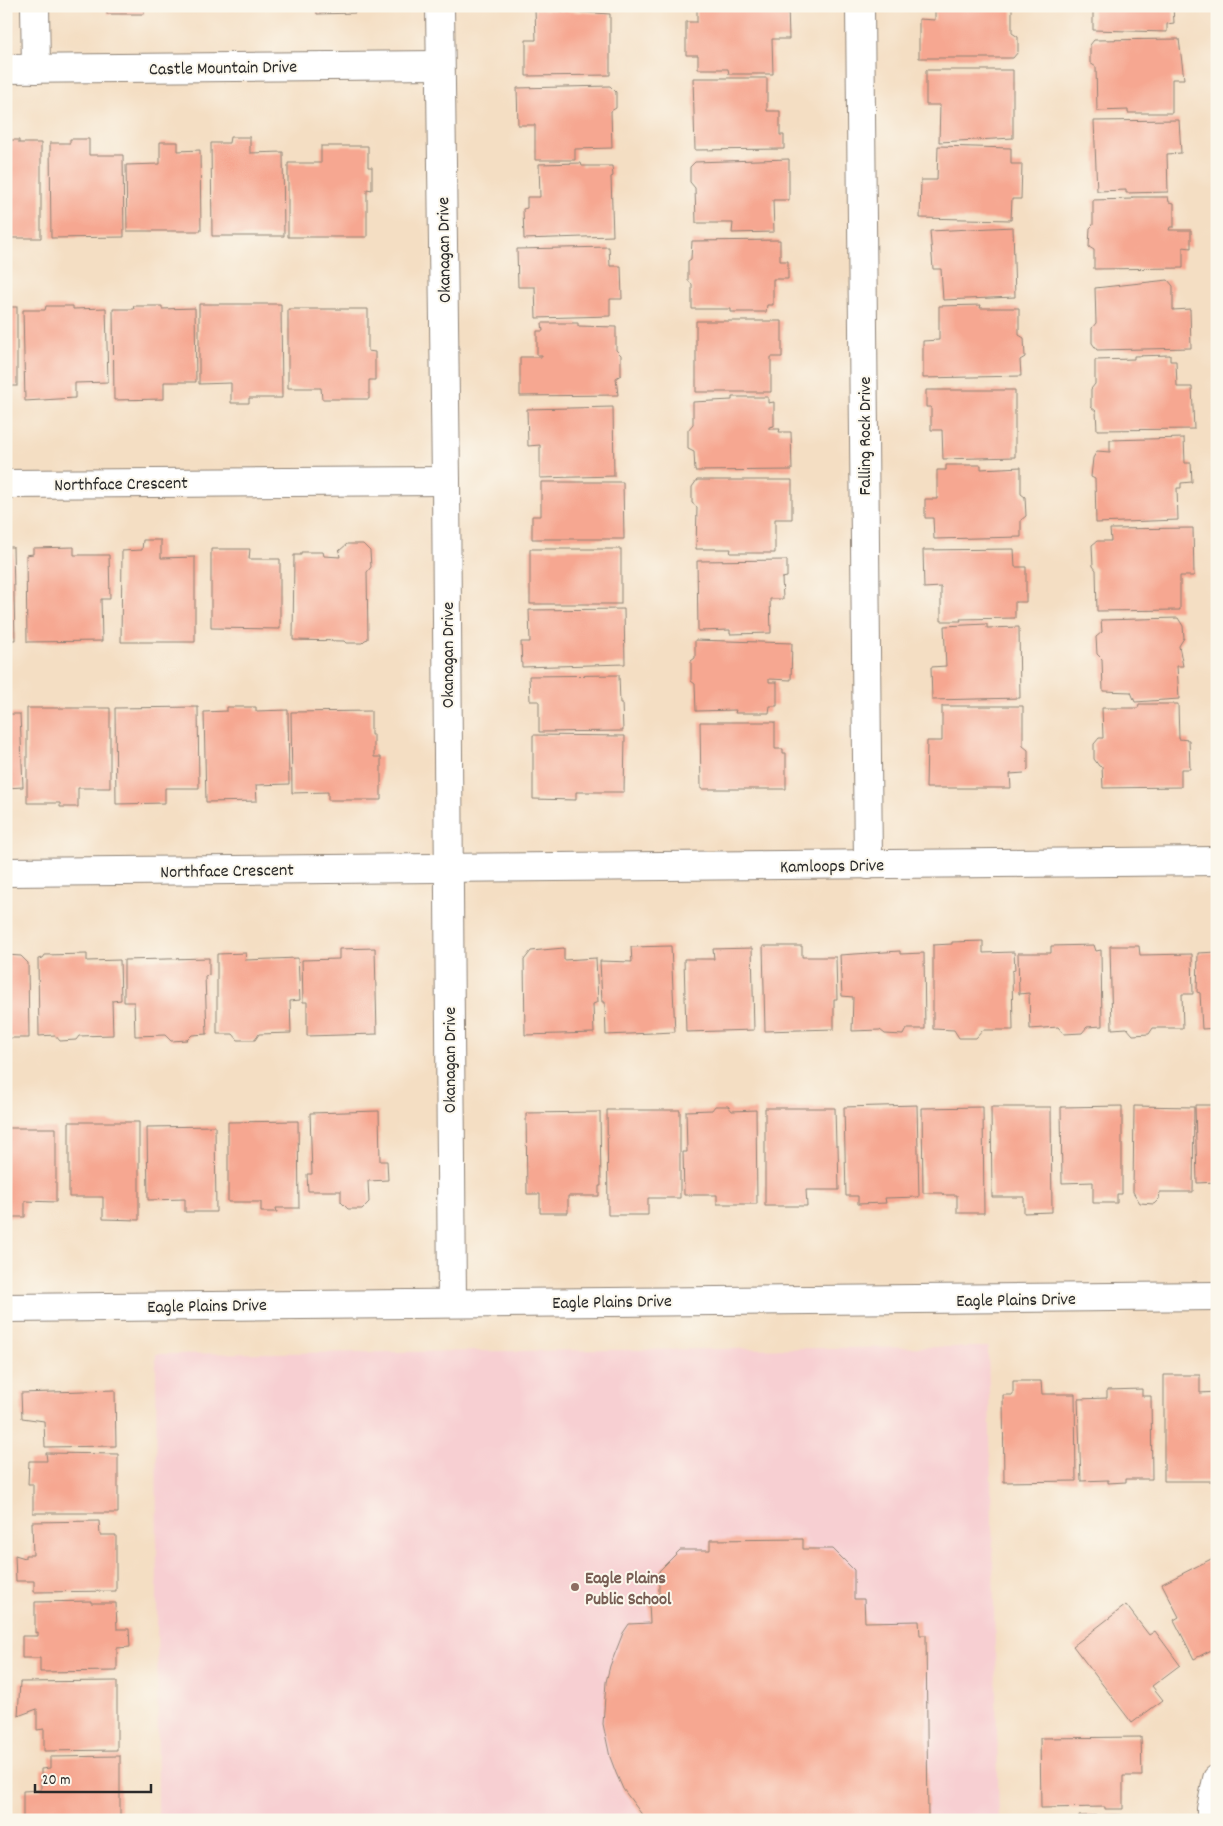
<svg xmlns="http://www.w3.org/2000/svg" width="1223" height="1826" font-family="Dekko,sans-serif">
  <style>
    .built { fill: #f7cfd2 }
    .building { fill: #f6a791 }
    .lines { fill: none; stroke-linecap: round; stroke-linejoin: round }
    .minor-casing { stroke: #908477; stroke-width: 30 }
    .minor { stroke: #fff; stroke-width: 28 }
    .education-dot { fill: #8d6e63; stroke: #fbf7ec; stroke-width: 2 }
    .labels { text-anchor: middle; stroke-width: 4; stroke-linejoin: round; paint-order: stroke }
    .street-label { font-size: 18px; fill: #2b2b2b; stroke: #fbf7ec }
    .education-label { font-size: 18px; font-weight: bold; fill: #785e54; stroke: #fbf7ec; text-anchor: start }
  </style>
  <rect width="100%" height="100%" fill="#fbf7ec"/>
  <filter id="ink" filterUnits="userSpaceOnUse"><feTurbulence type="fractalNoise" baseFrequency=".02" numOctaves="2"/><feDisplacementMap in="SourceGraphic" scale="10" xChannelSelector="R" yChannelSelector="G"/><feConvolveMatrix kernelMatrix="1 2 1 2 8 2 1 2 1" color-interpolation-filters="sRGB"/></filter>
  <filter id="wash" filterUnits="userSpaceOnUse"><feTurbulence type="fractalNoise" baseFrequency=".0096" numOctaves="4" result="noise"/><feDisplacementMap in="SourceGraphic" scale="20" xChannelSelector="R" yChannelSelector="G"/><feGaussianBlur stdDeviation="1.12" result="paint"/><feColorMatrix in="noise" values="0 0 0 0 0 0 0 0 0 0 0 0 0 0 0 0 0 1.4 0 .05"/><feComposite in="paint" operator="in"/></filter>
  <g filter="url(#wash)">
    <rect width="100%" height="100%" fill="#f4dec3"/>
    <path class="built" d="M947,1347H988L999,1820H158L156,1354Z"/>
    <g id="blocks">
      <g class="building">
        <rect x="107" y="6" width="37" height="8"/>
        <path d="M316,6H355V13L317,14Z"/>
        <path d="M697,6H788L789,39H772L773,74H729L728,69H698V55H686V22H697Z"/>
        <path d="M935,6H1012V33L1018,37V52L1013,58H919V19L935,20Z"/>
        <path d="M1093,6H1173L1174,23L1167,24V32L1093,30Z"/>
        <path d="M535,9L610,14V75L526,76V40H536Z"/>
        <path d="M1179,39L1184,79H1172V113H1128V110L1097,111L1096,67L1090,63V45L1094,40Z"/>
        <path d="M926,70H1013V138L939,142L940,105H926Z"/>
        <path d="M693,78H767V111H780V135H784V149L695,150Z"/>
        <path d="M610,86L616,92V108L611,111L612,148L575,149V160H535V125H518L517,88Z"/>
        <path d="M1179,120L1181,153L1167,154L1168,192L1126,193V190L1097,191L1094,121Z"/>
        <path d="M230,137H250V153L283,152L284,236H212L211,143H229Z"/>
        <path d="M70,139H89V155H123L124,237L51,238L50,143H70Z"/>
        <path d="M6,140H19V143H41V238H6Z"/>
        <path d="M160,142H178V151L200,150L201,231H127L126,165L160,164Z"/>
        <path d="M321,146H368V167H372V190L367,189V237H288V163H321Z"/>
        <path d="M938,146L1011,148V164H1022L1021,199H1012L1011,220L920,218L921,180H937Z"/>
        <path d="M789,159V200H773L774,232L732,233L733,223H696L695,188L690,182V167L695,162Z"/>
        <path d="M581,163L582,166H612L613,176L611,177L613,236L524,239L523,209L527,208V197H540L539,164Z"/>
        <path d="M1132,197H1168L1169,202L1174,203V227H1170L1169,230H1191V248L1183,247V268L1094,269V250L1089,247L1090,228L1093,225V200L1132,199Z"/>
        <path d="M1013,227L1015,297L943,300L941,269H933L930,231Z"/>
        <path d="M780,240V261H788V279H773V305H767L766,312H731V309H692V284L688,281V261L691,259L692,241Z"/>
        <path d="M609,247L610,266H621L622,299H610V316L536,318L535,287H518L517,249Z"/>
        <path d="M1168,280L1173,286V310L1190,309L1191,348L1097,350L1092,343V328L1096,323L1095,288Z"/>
        <path d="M199,304H281L282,398H249V403H231V383L199,384Z"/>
        <path d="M981,305L980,308H1019V335L1024,338L1025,357L1020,360L1021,376L923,378V341L939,340V306Z"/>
        <path d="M46,306H73V309L106,308L108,382L75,383V398L25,401L23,310H45Z"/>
        <path d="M133,306H162V309L195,308L196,382H164V399L114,400L113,309H134Z"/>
        <rect x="6" y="307" width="11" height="79"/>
        <path d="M288,309H368V351L375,352V380H369V399H322L321,388H288Z"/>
        <path d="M696,321H782V357H771V392H696Z"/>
        <path d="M542,323H578V326L616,327V350L621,355V375L616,378L618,395L520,396V357H542V355H537V331H543Z"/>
        <path d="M1170,355V361H1176L1177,387H1192L1194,429L1097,430L1096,411L1091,407V389L1095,384V360L1134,359V356Z"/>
        <path d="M926,390H1015V457L943,459L942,430H931V407H926Z"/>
        <path d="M732,397H768V403L774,402V426L769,427V429H780L779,432H791L792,470L695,471L694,452L688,449V430L693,424V402L732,400Z"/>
        <path d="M613,407L614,476L540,478V445L528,446L527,409Z"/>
        <path d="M1184,438L1185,463H1191L1192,482L1181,483V488H1177L1178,520L1096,523L1095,479L1091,477L1093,458L1097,451L1110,452V440Z"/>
        <path d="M946,465H981V469L1021,467V494L1025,497L1026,516L1021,520V537L934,539L933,518H925V499H937V470H946Z"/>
        <path d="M697,480H792V519H775V553H730L731,549H696L697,507L692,503V487Z"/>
        <path d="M541,482H623L624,539H532V516H541Z"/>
        <path d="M1193,528L1194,576H1180V610L1097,611L1096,570L1093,566L1092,545L1097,541H1111L1110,529Z"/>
        <path d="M143,540H161V558L195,557V642H121L122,551L142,550Z"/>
        <path d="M347,544H363L370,551L371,567L367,572L368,639L365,640L362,643H346L344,641L293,640L294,555H301V552H323L324,556L340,557L339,551Z"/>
        <path d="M6,547H13L15,640H6Z"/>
        <path d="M74,547V555H109L110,599H101L102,641L27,642L26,555L33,554V548Z"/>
        <path d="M211,549H250L249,559H280V629L211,628Z"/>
        <rect x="530" y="549" width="91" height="55"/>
        <path d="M1014,549L1015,567H1026V602H1015V618L960,619L961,621H941V587L924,588L923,550Z"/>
        <path d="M787,560V577L782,578L783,599H770L771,633L730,634V630L698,631L697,561Z"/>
        <path d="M624,609L625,664L522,667L521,642H530L529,610Z"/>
        <path d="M1178,618L1183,626L1184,638L1179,646L1183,666H1177L1179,699L1135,702L1131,692L1103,691L1102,659L1097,654L1096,637L1102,632L1101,620Z"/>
        <path d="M987,624V628L1019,627L1020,698L932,700L931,667L946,666L944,626Z"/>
        <path d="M695,640L792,643L791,680L769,679V682H777V706H770L769,713H735L736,710L696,711L695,684L691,681V661L695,658Z"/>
        <path d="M619,675L620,703H622L623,731L539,732V701H530L529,676Z"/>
        <path d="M1139,704H1178L1179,739L1189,740L1190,769H1181V787L1103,788L1102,767L1099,766L1094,759V744L1099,738H1103L1102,708H1138Z"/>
        <path d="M942,706H1023V746L1028,750V769L1024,773L1010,774L1011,788H926L927,741H942Z"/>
        <path d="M198,707L199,788H165V803L116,804L115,708Z"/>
        <path d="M227,707H256V711L288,710L289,784L256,785L257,801L206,802L204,712L227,711Z"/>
        <path d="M27,708H110V788H78V807H60V803H27Z"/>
        <path d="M371,711V735H374V757H381V800H328V792L292,793L291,712Z"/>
        <path d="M6,714H20L23,787L6,788Z"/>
        <path d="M700,722H775V749H783V753H786V789H701Z"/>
        <path d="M533,735L625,736L624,792H576V800L533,799Z"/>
        <path d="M983,941V953L1014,952L1015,970L1012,971L1013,1030H983L976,1038H959L954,1030L933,1029V945L952,944V942Z"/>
        <path d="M1094,945L1096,951L1101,950L1102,1026L1087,1027L1082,1033L1064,1034L1058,1027L1030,1029L1029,993L1019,994L1018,953H1051V946Z"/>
        <path d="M671,946L675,1032L606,1035L605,1002H602L600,961L632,962L631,947Z"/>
        <path d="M763,946H802V957H836L837,999H834V1029L765,1031Z"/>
        <path d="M1110,946H1139L1140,955L1192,954L1193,994H1182L1183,1028H1153L1149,1034L1133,1035L1127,1028L1112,1029Z"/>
        <path d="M375,948L377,1034L307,1036V1002H303L302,960L339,959V949Z"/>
        <path d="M564,948V960L596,958L598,1002L593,1004L594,1033L525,1035L524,960L531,951Z"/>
        <path d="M752,948L754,1030L686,1032L684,959H714L713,949Z"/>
        <path d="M900,951V954L924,953L925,1029H906L903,1035L885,1034L880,1030L852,1031L853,997L842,996L840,955Z"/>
        <path d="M1217,952V1028L1202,1029L1200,993L1197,992L1198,953Z"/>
        <path d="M246,953L245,960L298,958L300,1000L290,1001L291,1033L259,1034L255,1040H238L233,1034H217V954Z"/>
        <path d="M87,954V961L120,960L121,1000L112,1001L113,1035L79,1036L76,1040L60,1041L55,1035L39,1036L38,959L43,958L45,955Z"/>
        <path d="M6,955L21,956L28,963L29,1038H6Z"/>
        <path d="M209,958V975L205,976L207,1034L192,1035L187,1040L171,1041L165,1035L135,1036L134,1002H124V960Z"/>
        <path d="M917,1105L919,1197L885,1198L886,1203L858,1204V1196H846L844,1107Z"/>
        <path d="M1195,1105H1217V1182L1197,1183Z"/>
        <path d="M715,1106H728L732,1111L756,1110L757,1204H717V1195H684L683,1152H687L686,1111L712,1110Z"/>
        <path d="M1122,1106V1194H1117V1203H1093V1182L1062,1183L1061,1107Z"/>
        <path d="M1134,1106L1194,1107L1193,1192H1160L1159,1199L1154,1204L1140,1203L1133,1192Z"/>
        <path d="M983,1107L984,1213H957V1195H944L943,1193H923L922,1108Z"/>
        <path d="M991,1107H1051L1052,1212L1024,1213V1197H992Z"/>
        <path d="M765,1108H835L836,1146H838L839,1190H806L807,1206H765Z"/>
        <path d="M607,1110H680V1198H648V1215H608Z"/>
        <path d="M379,1111L380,1161H387L388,1180L368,1181L369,1202L362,1209H348L341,1202V1191H308L307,1174H312L310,1113Z"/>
        <path d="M600,1112L601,1186H599V1196H568V1213H540V1194H527L526,1113Z"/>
        <path d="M298,1121L299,1208H276L277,1212H261V1202H228V1122Z"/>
        <path d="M69,1122H139V1220L103,1219V1197H69Z"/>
        <path d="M215,1126L216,1212H185V1199L148,1200L147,1127Z"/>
        <path d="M6,1128H56V1202L25,1201V1217H6Z"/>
        <path d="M1164,1375H1200V1393L1217,1392V1481H1164Z"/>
        <path d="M1013,1381H1041L1042,1394H1075L1076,1481L1004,1482L1003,1395H1013Z"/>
        <path d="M1142,1389V1396H1151L1152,1479H1126V1482L1108,1483V1480L1081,1481L1078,1399L1107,1398V1390Z"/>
        <path d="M115,1390L116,1446L45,1447L44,1421L22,1418L21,1393Z"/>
        <path d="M46,1453L118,1454V1513H33V1484H28L29,1461H47Z"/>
        <path d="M99,1521L100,1535H116V1591L34,1592V1581H16L15,1555L25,1558V1555H33L32,1522Z"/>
        <path d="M803,1539V1549H833L854,1570V1599H864L865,1622L919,1621L920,1635H926L928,1820H643V1816L623,1789L616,1773L610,1757L603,1724L606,1682L610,1666L623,1633L629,1624L650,1623L649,1602H659V1571L680,1550H710V1540Z"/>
        <path d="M1217,1556V1647L1194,1659L1174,1620L1179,1617L1162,1584Z"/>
        <path d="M91,1601V1603H116L117,1629H129L130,1647L117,1648V1671L40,1672V1658H22V1636H38V1632L35,1633V1602Z"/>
        <path d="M1126,1605L1149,1635L1155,1631L1180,1665L1152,1686L1163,1700L1132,1723L1073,1646Z"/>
        <path d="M117,1681V1750L44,1751V1729L37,1730V1709L18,1716L20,1682Z"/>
        <path d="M1141,1737L1142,1776H1123V1809H1105V1807L1041,1808L1040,1738Z"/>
        <path d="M120,1756V1820H23V1791L41,1790V1769L50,1768V1757Z"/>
        <path d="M1120,1815V1820H1079V1816Z"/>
      </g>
    </g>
  </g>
  <g filter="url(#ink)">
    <use href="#blocks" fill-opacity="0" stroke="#908477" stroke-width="1"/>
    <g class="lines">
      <g class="minor-casing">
        <g id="minor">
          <path d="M35,6L36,69"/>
          <path d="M440,6L446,481L452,1303"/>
          <path d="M860,6L868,865"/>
          <path d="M6,69L440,65"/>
          <path d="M6,484L446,481"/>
          <path d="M6,872L1217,861"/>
          <path d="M6,1308L1217,1296"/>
          <path d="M1211,1820V1809L1217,1779"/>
        </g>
      </g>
      <use href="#minor" class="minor"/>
    </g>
  </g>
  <circle class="education-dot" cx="575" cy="1587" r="5"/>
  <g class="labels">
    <g class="street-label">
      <text transform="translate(223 67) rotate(-1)" y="6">Castle Mountain Drive</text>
      <text transform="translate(443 250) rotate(-91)" y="6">Okanagan Drive</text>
      <text transform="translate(864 436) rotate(-90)" y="6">Falling Rock Drive</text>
      <text transform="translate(121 483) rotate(-1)" y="6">Northface Crescent</text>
      <text transform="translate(447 655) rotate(-90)" y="6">Okanagan Drive</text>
      <text transform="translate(832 865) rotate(-1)" y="6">Kamloops Drive</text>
      <text transform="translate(227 870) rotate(-1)" y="6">Northface Crescent</text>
      <text transform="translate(449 1060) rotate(-90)" y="6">Okanagan Drive</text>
      <text transform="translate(1016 1299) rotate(-1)" y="6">Eagle Plains Drive</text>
      <text transform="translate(612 1301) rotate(-1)" y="6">Eagle Plains Drive</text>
      <text transform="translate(207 1305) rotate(-1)" y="6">Eagle Plains Drive</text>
    </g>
    <g class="education-label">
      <text x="585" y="1583">Eagle Plains<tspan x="585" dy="21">Public School</tspan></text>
    </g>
  </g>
  <rect width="1223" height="1826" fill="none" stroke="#fbf7ec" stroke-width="25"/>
  <path d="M35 1784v8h116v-8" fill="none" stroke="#2b2b2b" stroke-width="2.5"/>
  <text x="42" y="1784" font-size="15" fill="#2b2b2b" stroke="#fbf7ec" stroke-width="4" paint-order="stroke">20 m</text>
</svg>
